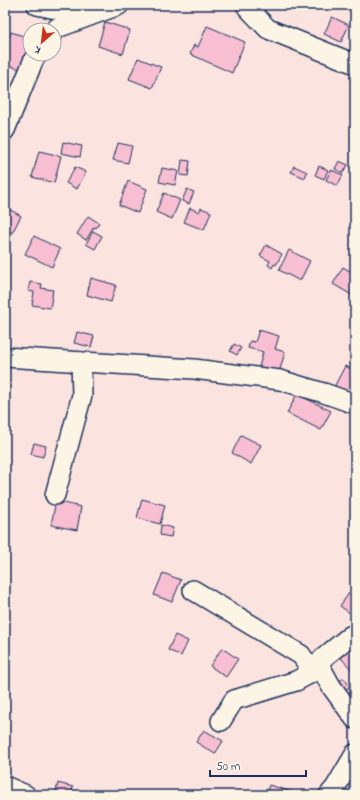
<svg xmlns="http://www.w3.org/2000/svg" width="360" height="800" font-family="'Indie Flower',sans-serif">
  <style>
    .building { fill: #f8bed1; stroke: #1b2f5e }
    .lines { fill: none; stroke-linecap: round; stroke-linejoin: round }
    .minor-casing { stroke: #1b2f5e; stroke-width: 22 }
    .minor { stroke: #fcf5e5; stroke-width: 19 }
  </style>
  <rect width="100%" height="100%" fill="#fbe4df"/>
  <filter id="ink" filterUnits="userSpaceOnUse"><feTurbulence type="fractalNoise" baseFrequency=".025" numOctaves="2"/><feDisplacementMap in="SourceGraphic" scale="8" xChannelSelector="R" yChannelSelector="G"/><feConvolveMatrix kernelMatrix="1 2 1 2 8 2 1 2 1" color-interpolation-filters="sRGB"/></filter>
  <g filter="url(#ink)">
    <g class="building">
      <path d="M332,17L349,25L341,42L324,34Z"/>
      <path d="M105,22L130,30L123,54L98,46Z"/>
      <path d="M207,26L245,42L232,73L190,54L194,45L198,47Z"/>
      <path d="M11,32L30,38V54L25,71L5,64V49Z"/>
      <path d="M138,58L161,67L152,88L129,79Z"/>
      <path d="M63,142L82,146L80,157L61,153Z"/>
      <path d="M118,143L132,146L128,163L113,160Z"/>
      <path d="M39,151L61,156L54,183L32,177Z"/>
      <path d="M182,160L190,161L188,176L180,175Z"/>
      <path d="M339,161L348,165L343,173L335,169Z"/>
      <path d="M294,166L307,172L305,178L291,172Z"/>
      <path d="M319,166L328,170L324,179L315,175Z"/>
      <path d="M75,167L86,172L77,189L66,183Z"/>
      <path d="M162,168L178,171L175,185L159,182Z"/>
      <path d="M331,170L343,175L337,186L326,180Z"/>
      <path d="M128,181L147,189L138,213L119,205Z"/>
      <path d="M187,189L194,192L189,204L182,201Z"/>
      <path d="M164,193L180,200L172,219L156,212Z"/>
      <path d="M190,208L199,212L201,208L211,212L204,230L184,222Z"/>
      <path d="M9,209L21,216L12,233L5,230V218Z"/>
      <path d="M88,216L99,223L96,228L94,227L86,240L77,234Z"/>
      <path d="M93,231L102,236L95,249L86,244Z"/>
      <path d="M34,236L60,249L52,267L25,254Z"/>
      <path d="M266,245L282,254L276,265L274,264L272,268L268,265L270,261L260,256Z"/>
      <path d="M289,250L310,261L300,281L279,270Z"/>
      <path d="M343,267L355,274V297L333,284Z"/>
      <path d="M91,278L116,285L111,302L87,295Z"/>
      <path d="M30,282L42,284L41,288L53,290L50,308L32,305L34,292L28,291Z"/>
      <path d="M259,330L279,336L275,349L285,352L279,373L259,367L263,352L248,348L250,341L255,342Z"/>
      <path d="M77,332L94,336L91,347L74,343Z"/>
      <path d="M234,344L241,348L237,355L230,351Z"/>
      <path d="M345,366L355,371V392L352,398L333,389Z"/>
      <path d="M297,394L331,411L321,430L287,413Z"/>
      <path d="M241,435L261,445L251,464L232,453Z"/>
      <path d="M34,443L46,446L43,457L31,454Z"/>
      <path d="M142,499L165,505L160,524L137,518Z"/>
      <path d="M56,501L81,507L77,530L51,525Z"/>
      <path d="M161,525L173,528L171,537L160,535Z"/>
      <path d="M163,573L181,580L172,602L154,595Z"/>
      <path d="M349,593L355,597V609L351,614L340,606Z"/>
      <path d="M175,635L188,641L181,656L168,650Z"/>
      <path d="M355,643V669L353,671L339,656Z"/>
      <path d="M222,648L238,659L226,677L210,666Z"/>
      <path d="M344,678L350,687L341,692L336,683Z"/>
      <path d="M204,730L223,741L215,754L196,742Z"/>
      <path d="M58,783L73,787L71,795H55Z"/>
      <path d="M269,785L296,793L295,795H266Z"/>
      <path d="M302,792L311,795H301Z"/>
    </g>
    <g class="lines">
      <g class="minor-casing">
        <g id="minor">
          <path d="M37,5L89,16"/>
          <path d="M247,5V7L268,29L355,64"/>
          <path d="M54,32L57,28L119,5"/>
          <path d="M5,130L34,59L38,54"/>
          <path d="M5,357L194,369L280,380L324,393L355,404"/>
          <path d="M55,495L82,395L81,362"/>
          <path d="M193,590L301,655L313,672"/>
          <path d="M355,634L350,636L322,659L320,666L331,686L355,719"/>
          <path d="M221,721L234,700L296,681L313,672L320,666"/>
          <path d="M5,786L26,795"/>
          <path d="M329,795L335,788L355,754"/>
        </g>
      </g>
      <use href="#minor" class="minor"/>
    </g>
  </g>
  <rect width="360" height="800" fill="none" stroke="#fcf5e5" stroke-width="20"/>
  <rect x="10" y="10" width="340" height="780" fill="none" stroke="#1b2f5e" stroke-width="1.5" filter="url(#ink)"/>
  <g transform="translate(42 42) rotate(208)"><circle r="19" fill="#fcf5e5" stroke="#a2a6af"/>
  <path d="M0-3L7 15L0 10L-7 15Z" fill="#c8321e"/>
  <text y="-6" font-size="11" font-weight="bold" text-anchor="middle" fill="#1b2f5e">K</text>
  </g>
  <path d="M210 770v6h96v-6" fill="none" stroke="#1b2f5e" stroke-width="2"/>
  <text x="216" y="770" font-size="12" fill="#1b2f5e" stroke="#fcf5e5" stroke-width="3" paint-order="stroke">50 m</text>
</svg>
